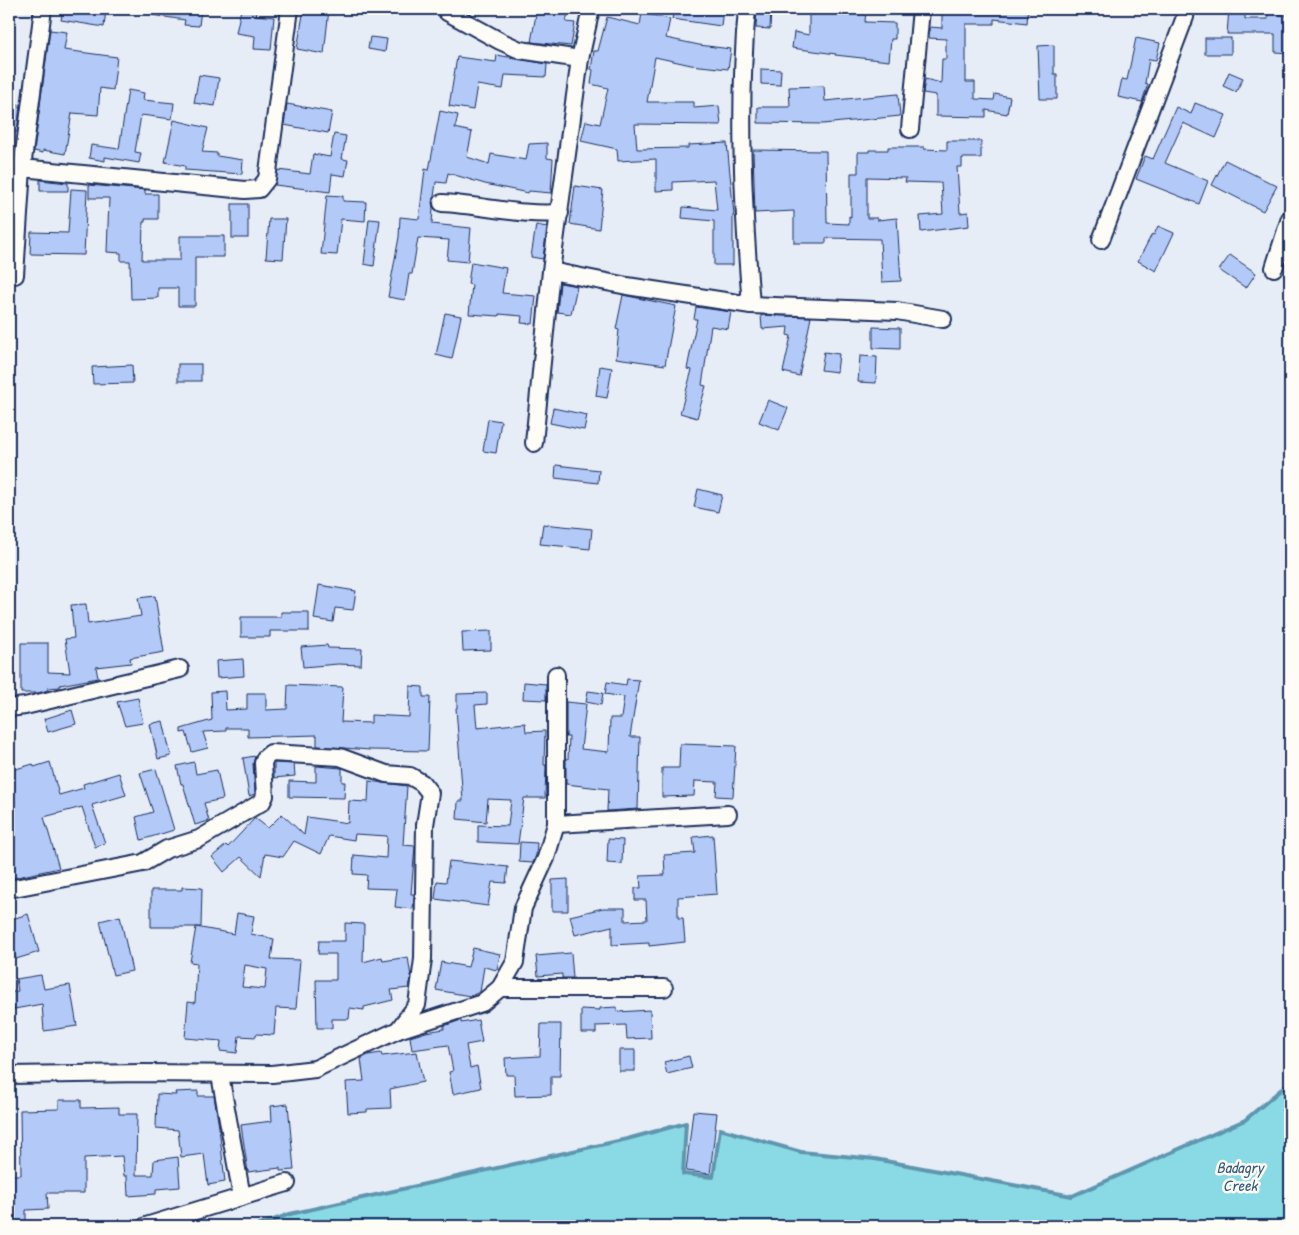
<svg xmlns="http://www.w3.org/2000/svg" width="1299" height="1235" font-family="'Patrick Hand',sans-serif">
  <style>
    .water { fill: #8adae5; stroke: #5e96af }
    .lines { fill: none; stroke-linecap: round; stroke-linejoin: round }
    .stream { stroke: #5e96af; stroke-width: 4 }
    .building { fill: #b3c9f8; stroke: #1b2f5e; fill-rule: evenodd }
    .street-casing { stroke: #1b2f5e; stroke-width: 20 }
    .street { stroke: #fdfcf7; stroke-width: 16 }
    .labels { text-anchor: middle; stroke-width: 5; stroke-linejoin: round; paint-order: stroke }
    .water-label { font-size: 16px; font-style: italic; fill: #375a80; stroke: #fdfcf7 }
  </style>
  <rect width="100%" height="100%" fill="#e7edf7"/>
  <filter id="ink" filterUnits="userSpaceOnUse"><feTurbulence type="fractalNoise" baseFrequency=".02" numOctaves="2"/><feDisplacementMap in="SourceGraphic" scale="10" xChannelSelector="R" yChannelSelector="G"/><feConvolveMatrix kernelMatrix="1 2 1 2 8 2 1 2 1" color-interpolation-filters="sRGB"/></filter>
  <g filter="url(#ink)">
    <path class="water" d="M1290,1082V1226H257L290,1214L627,1139L686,1123L684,1174L713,1177L720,1129L801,1152L875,1159L1072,1196L1245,1120Z"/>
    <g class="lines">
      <path class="stream" d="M257,1226L290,1214L627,1139L686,1123L683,1174L713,1177L720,1129L801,1152L875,1159L1072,1196L1245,1120L1290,1082"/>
    </g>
    <g class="building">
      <path d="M63,9L90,12V9H106L104,27L61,20Z"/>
      <path d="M153,9H201L199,26L184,25L185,20L152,15Z"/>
      <path d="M241,9H257L256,15L274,17L271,50L254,49L255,36L236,33Z"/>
      <path d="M304,9H329L324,54L297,49Z"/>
      <path d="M537,9H569L566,22L575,23L571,46L531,42Z"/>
      <path d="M674,9H723L721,26L672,19Z"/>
      <path d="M757,9H771L770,29L756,28Z"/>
      <path d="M809,9H866L865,22L895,23V39H891L889,61L835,55L836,54L792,48L794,32L809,35Z"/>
      <path d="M942,9H1013L1028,11L1027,23L994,19V24H966V82H975V99L994,100L995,94L1010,97L1007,114L986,110V117L936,116V95L923,93L925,79L941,83L942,59H946V39L929,38L930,27L942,28Z"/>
      <path d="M1229,9H1245V19H1268L1269,9H1281L1280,15H1290V53L1275,52V34H1227Z"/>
      <path d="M642,13L670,19L666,38L699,45L731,49L728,69L691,65L655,57L647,102H694V108L719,106L721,125L635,124L637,149L688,148V145L727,143L734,215H733V265H714V221L682,218L683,207L717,210L714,180L673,182V190L656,191V159L618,161L617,149L581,141L586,121L600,124L608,88L591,84L593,70L591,69L594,51H598L607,17L640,25Z"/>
      <path d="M50,30L67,32L64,50L117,57L113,90L100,88L98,115L72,113L65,154L43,150V153L34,151Z"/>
      <path d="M370,37L387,39L385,52L368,49Z"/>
      <path d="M1136,38L1160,43L1156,60L1149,59L1145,83L1148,84L1142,102L1118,97L1122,79L1127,80Z"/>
      <rect x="1205" y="38" width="26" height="16"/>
      <path d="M1054,45V74H1057V99H1040L1038,46Z"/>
      <path d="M497,55L547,64L546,77L505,75L503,89L477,85L473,110L449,106L457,57L496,62Z"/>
      <path d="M761,69L781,70L780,85L761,84Z"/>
      <path d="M1229,72L1243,78L1236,92L1223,86Z"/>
      <path d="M199,75L219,78L215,106L194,103Z"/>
      <path d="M824,86L825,101L898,94L900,116L823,124L758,123V107H790L789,87Z"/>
      <path d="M128,90L144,93L143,100L174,103L172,119L141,115L135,152L141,153L139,163L105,157V161L89,158L91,145L119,149Z"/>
      <path d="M1195,103L1226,115L1216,138L1183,123L1165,163L1208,181L1199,204L1136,179L1145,156L1153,159L1176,107L1191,114Z"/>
      <path d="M9,104L20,105L17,132H9Z"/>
      <path d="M287,104L332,112L328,133L284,125Z"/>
      <path d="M440,111L458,115L455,128L472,132L467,157L489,164L491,154L526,160L529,144L547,143V158L553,159L551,193L529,191L528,193L485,184L448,173L446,183L436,182L434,197L432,202L433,208L432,224L471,228L468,262L447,260L449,240L418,238L412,274H409L405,300L388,297L399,237L400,217L419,219L425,169L429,170Z"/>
      <path d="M174,120L208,128L202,152L217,153V156L243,160L242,174L185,170V166L165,162Z"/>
      <path d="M334,134L346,136L342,159L348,160L345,176L332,174L330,192L275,185L278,170L310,174L313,154L330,157Z"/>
      <path d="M947,141H981V158H962V167H957L960,213L968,212L969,226L921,232L920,216L943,214L941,183L905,182L906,178L867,177V218H877V220L897,218L901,281L882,282L880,239L826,238V243H794V211L755,213L753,150L826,151L827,223L849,224V216L851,217V173H858V152H869V150H888V147H924V149L947,150Z"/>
      <path d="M1225,160L1277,186L1263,211L1212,185Z"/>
      <path d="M40,180L68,183V191H40Z"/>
      <path d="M89,185L145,190V194H158V219H145V222H143L142,260H180V236H224V257H195V306H178V288H158V298L131,299L130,261H121V253L107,252L109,198H89Z"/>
      <path d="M575,186L603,190L599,229L570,224Z"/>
      <path d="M71,189L87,190L84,255L30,254L31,232L68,233Z"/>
      <path d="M327,195L343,196V201L366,202L365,221L341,219L337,255L321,254Z"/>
      <rect x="232" y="204" width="16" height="34"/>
      <path d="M269,219H286L283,259L266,258Z"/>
      <path d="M369,219L380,220L374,266L364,264Z"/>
      <path d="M536,225L547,227L543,259L531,257Z"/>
      <path d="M1158,226L1174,233L1156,271L1138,261L1152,234L1154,235Z"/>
      <path d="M1230,255L1256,273L1246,288L1219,270Z"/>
      <path d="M471,262L506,268L502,293L536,296L533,324L521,323L522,316L499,314V316L469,314L472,285L468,284Z"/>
      <path d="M560,283L577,286L571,314L557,312Z"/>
      <path d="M623,295L676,306L665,365L616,358L619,330L616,329Z"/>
      <path d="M696,307L731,312L728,329L711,326L702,385L706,386L697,418L680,413L692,370L687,369L697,319H694Z"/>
      <path d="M445,313L461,316L452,359L436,355Z"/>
      <path d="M761,315L811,317L799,376L783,372L791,336L787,335L788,327L762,329Z"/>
      <path d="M873,327L900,328V349L873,348Z"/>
      <path d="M824,352L839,354L837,372L821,370Z"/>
      <path d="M860,356L877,357L876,383L858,382Z"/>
      <rect x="178" y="364" width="23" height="17"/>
      <path d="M132,365L133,383L93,384L92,367Z"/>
      <path d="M600,366L612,368L607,398L596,396Z"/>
      <path d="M768,400L788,408L779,430L759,422Z"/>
      <path d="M553,408L587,415L584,430L550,423Z"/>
      <path d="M488,419L501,421L496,453L483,451Z"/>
      <path d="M556,465L599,470L598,483L555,478Z"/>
      <path d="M698,489L722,495L718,512L694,507Z"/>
      <path d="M543,524L592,529L590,549L540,544Z"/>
      <path d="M319,585L356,591L353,610L335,608L333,622L314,619Z"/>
      <path d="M155,596L164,652L130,658L131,663L96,667L98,678L60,685V687L48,688V690L38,693H21V643H48V672L70,673L65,639L74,638L71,605L86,604L88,624L141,616L138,598Z"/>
      <path d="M281,612H309V631H270V637H241V617H281Z"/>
      <path d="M491,631V650L463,651L462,632Z"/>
      <path d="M327,645L328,648L362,649L361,665L338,664L303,667L301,647Z"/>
      <path d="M243,659L244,676L217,678L216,661Z"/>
      <path d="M627,679L639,680L630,737H640L638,809L607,811L608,789L566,784V759H568L569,737H566V702L586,704L581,749L609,752L610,718H621L624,697L605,694L607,682L626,685Z"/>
      <path d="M524,682L546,684V700L523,699Z"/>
      <path d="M288,685L343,687L341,722L371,723V715L409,717L410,686L423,687V697H430L428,751L370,750L317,746V735L248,737V728H226V731L203,732L208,748L192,752L186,732L181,733V729L212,720L211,692L225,691L226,710L247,709V693H266V710L287,709Z"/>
      <path d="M588,691L603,693L601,705L586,702Z"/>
      <path d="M487,693V704L475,705L477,728L525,723L526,732L545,731L544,765H546L545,798H524L518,844L478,842V825L508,826L511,800L488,799L486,822L457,819L458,801H463L456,708H457V694Z"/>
      <path d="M138,698L143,723L125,726L117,702Z"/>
      <path d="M72,710L76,724L48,732L44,719Z"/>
      <path d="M163,721L171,756L158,759L150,724Z"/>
      <path d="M680,744L736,746L733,797L716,796L717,782L695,781L694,796L662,797V768H679Z"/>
      <path d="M255,756L253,764L255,794L249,796L243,758Z"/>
      <path d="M50,762L59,795L84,788L83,784L119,773L126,795L92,805L105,843L95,847L82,807L44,817L59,868L13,878L9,864V771L33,764L34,767Z"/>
      <path d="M194,762L196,774L217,770L223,799L204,803L209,821L195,825L183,784H181L177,766Z"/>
      <path d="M274,763L294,764L295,776L274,778Z"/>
      <path d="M316,766L342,768V782H345L344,798L289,797V781L316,782Z"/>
      <path d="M156,769L174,830L141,840L136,817L153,812L140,773Z"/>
      <path d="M369,781L407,786L403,845L415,846L411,894H414L413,909L395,907L397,889L366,888L367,875L353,874L354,855L386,858L387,836L355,834L354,840L329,836L321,854L294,841L283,857L265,854L261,876L241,857L224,872L212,857L226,845L228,847L255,818L268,828L282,814L304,835L307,817L348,823L349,801L368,802Z"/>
      <path d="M713,835L717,894L678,897V918H683L685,942L649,946V943L612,945V926L575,935L570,916L603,908H625V921L647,920L646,900H635V888H641L640,876L665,875L664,855L695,853L693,837Z"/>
      <path d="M608,839L623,840L622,864L607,863Z"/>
      <path d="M520,842L537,843L536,855L533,863L519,862Z"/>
      <path d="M449,861L508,867L506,883L492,882L488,906L435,899L437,881L446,882Z"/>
      <path d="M568,879V911H552V880Z"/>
      <path d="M182,887L202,888L201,927H151V890H182Z"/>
      <path d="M237,913L254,916L251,934L274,939L271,959L300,960L296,1009L276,1008L274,1035L256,1034V1037L239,1036L237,1053L220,1051L221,1041L185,1038L188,1002L195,1003L197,963L190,962L196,927L234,934ZM245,965L267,969L265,989L242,987Z"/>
      <path d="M28,914L39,952L16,959L9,935V920Z"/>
      <path d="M120,916L132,971L113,975L100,921Z"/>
      <path d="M345,923L364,924L363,962L382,957L383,961L408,957L411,977L409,988L391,990L393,1000L364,1007V1010L350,1008L349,1019H332V1028H317L316,980H336V954H318L319,941H345Z"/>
      <path d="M473,948L500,954L497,970L484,967L480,992L470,996L436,990L441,962L468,967Z"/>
      <path d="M571,953L573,978H562V974L538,976L536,956Z"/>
      <path d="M41,975L44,989L70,985L77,1026L44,1031L42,1004L9,1010V993L18,991L16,979Z"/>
      <path d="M617,1007L618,1012L650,1010L651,1038L627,1039L626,1025L596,1026V1033H581V1009L600,1010V1008Z"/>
      <path d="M461,1020V1023L478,1020L482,1042L466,1045L470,1068L477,1066L481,1088L453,1094L449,1072L453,1071L448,1045L412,1050L410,1037L426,1032L444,1029V1026Z"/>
      <path d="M541,1024H561L560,1076H551V1095L515,1096L514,1075H506L505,1058L540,1056Z"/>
      <rect x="619" y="1050" width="16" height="21"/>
      <path d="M417,1052L423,1082L390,1089L391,1108L367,1109V1112L348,1113L346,1082L364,1081L361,1059L368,1055L381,1053L382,1056Z"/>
      <path d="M689,1056L692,1068L667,1074L664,1062Z"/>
      <path d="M198,1091V1096H214L219,1127L225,1182L208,1185L204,1154L181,1157L178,1130L156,1128L157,1094L176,1095L175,1092Z"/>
      <path d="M59,1100H81V1108L119,1107V1114H137L136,1175H153L154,1160L178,1157L180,1187L156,1189V1194L128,1196L127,1176H124L122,1156L84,1158V1193H47L48,1209L26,1210V1224H9L10,1175H21L20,1110L59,1109Z"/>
      <path d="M288,1104L294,1170L280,1171V1168L248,1172L241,1125L272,1121L271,1106Z"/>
      <path d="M693,1111L717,1113L710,1174L686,1171Z"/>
    </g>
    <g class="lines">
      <g class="street-casing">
        <g id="street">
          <path d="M747,9C738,107 743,207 751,305"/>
          <path d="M447,12L500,41L520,50L580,59"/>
          <path d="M910,129L921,9"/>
          <path d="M9,169L22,168L245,190L259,189L267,179L290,9"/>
          <path d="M442,203C481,205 521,216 560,213"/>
          <path d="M1101,240L1185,17L1186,9"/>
          <path d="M1274,268L1290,218"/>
          <path d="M551,271L627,286L751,305L897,311L943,319"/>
          <path d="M15,275L22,168L43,9"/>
          <path d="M534,443L551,271L580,59L591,9"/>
          <path d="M9,708L25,706L180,669"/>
          <path d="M556,824L728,814"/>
          <path d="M9,889L143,863L167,849L199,839L262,802L265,796L263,763L265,758L271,753L340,757L386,774L410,776L422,783L430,793L425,825L423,959L417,1005L398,1030"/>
          <path d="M500,988H664"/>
          <path d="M9,1075L142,1073L272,1074L315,1069L398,1030L482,1003L500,988L515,962L523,908L546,858L556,824V675"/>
          <path d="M220,1075L242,1197"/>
          <path d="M146,1226L287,1183"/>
        </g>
      </g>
      <use href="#street" class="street"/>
    </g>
  </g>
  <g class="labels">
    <g class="water-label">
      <text x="1240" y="1173">Badagry<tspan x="1240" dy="18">Creek</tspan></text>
    </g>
  </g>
  <rect width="1299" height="1235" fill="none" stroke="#fdfcf7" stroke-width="30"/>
  <rect x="15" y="15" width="1269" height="1205" fill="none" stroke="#1b2f5e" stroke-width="2" filter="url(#ink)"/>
</svg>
